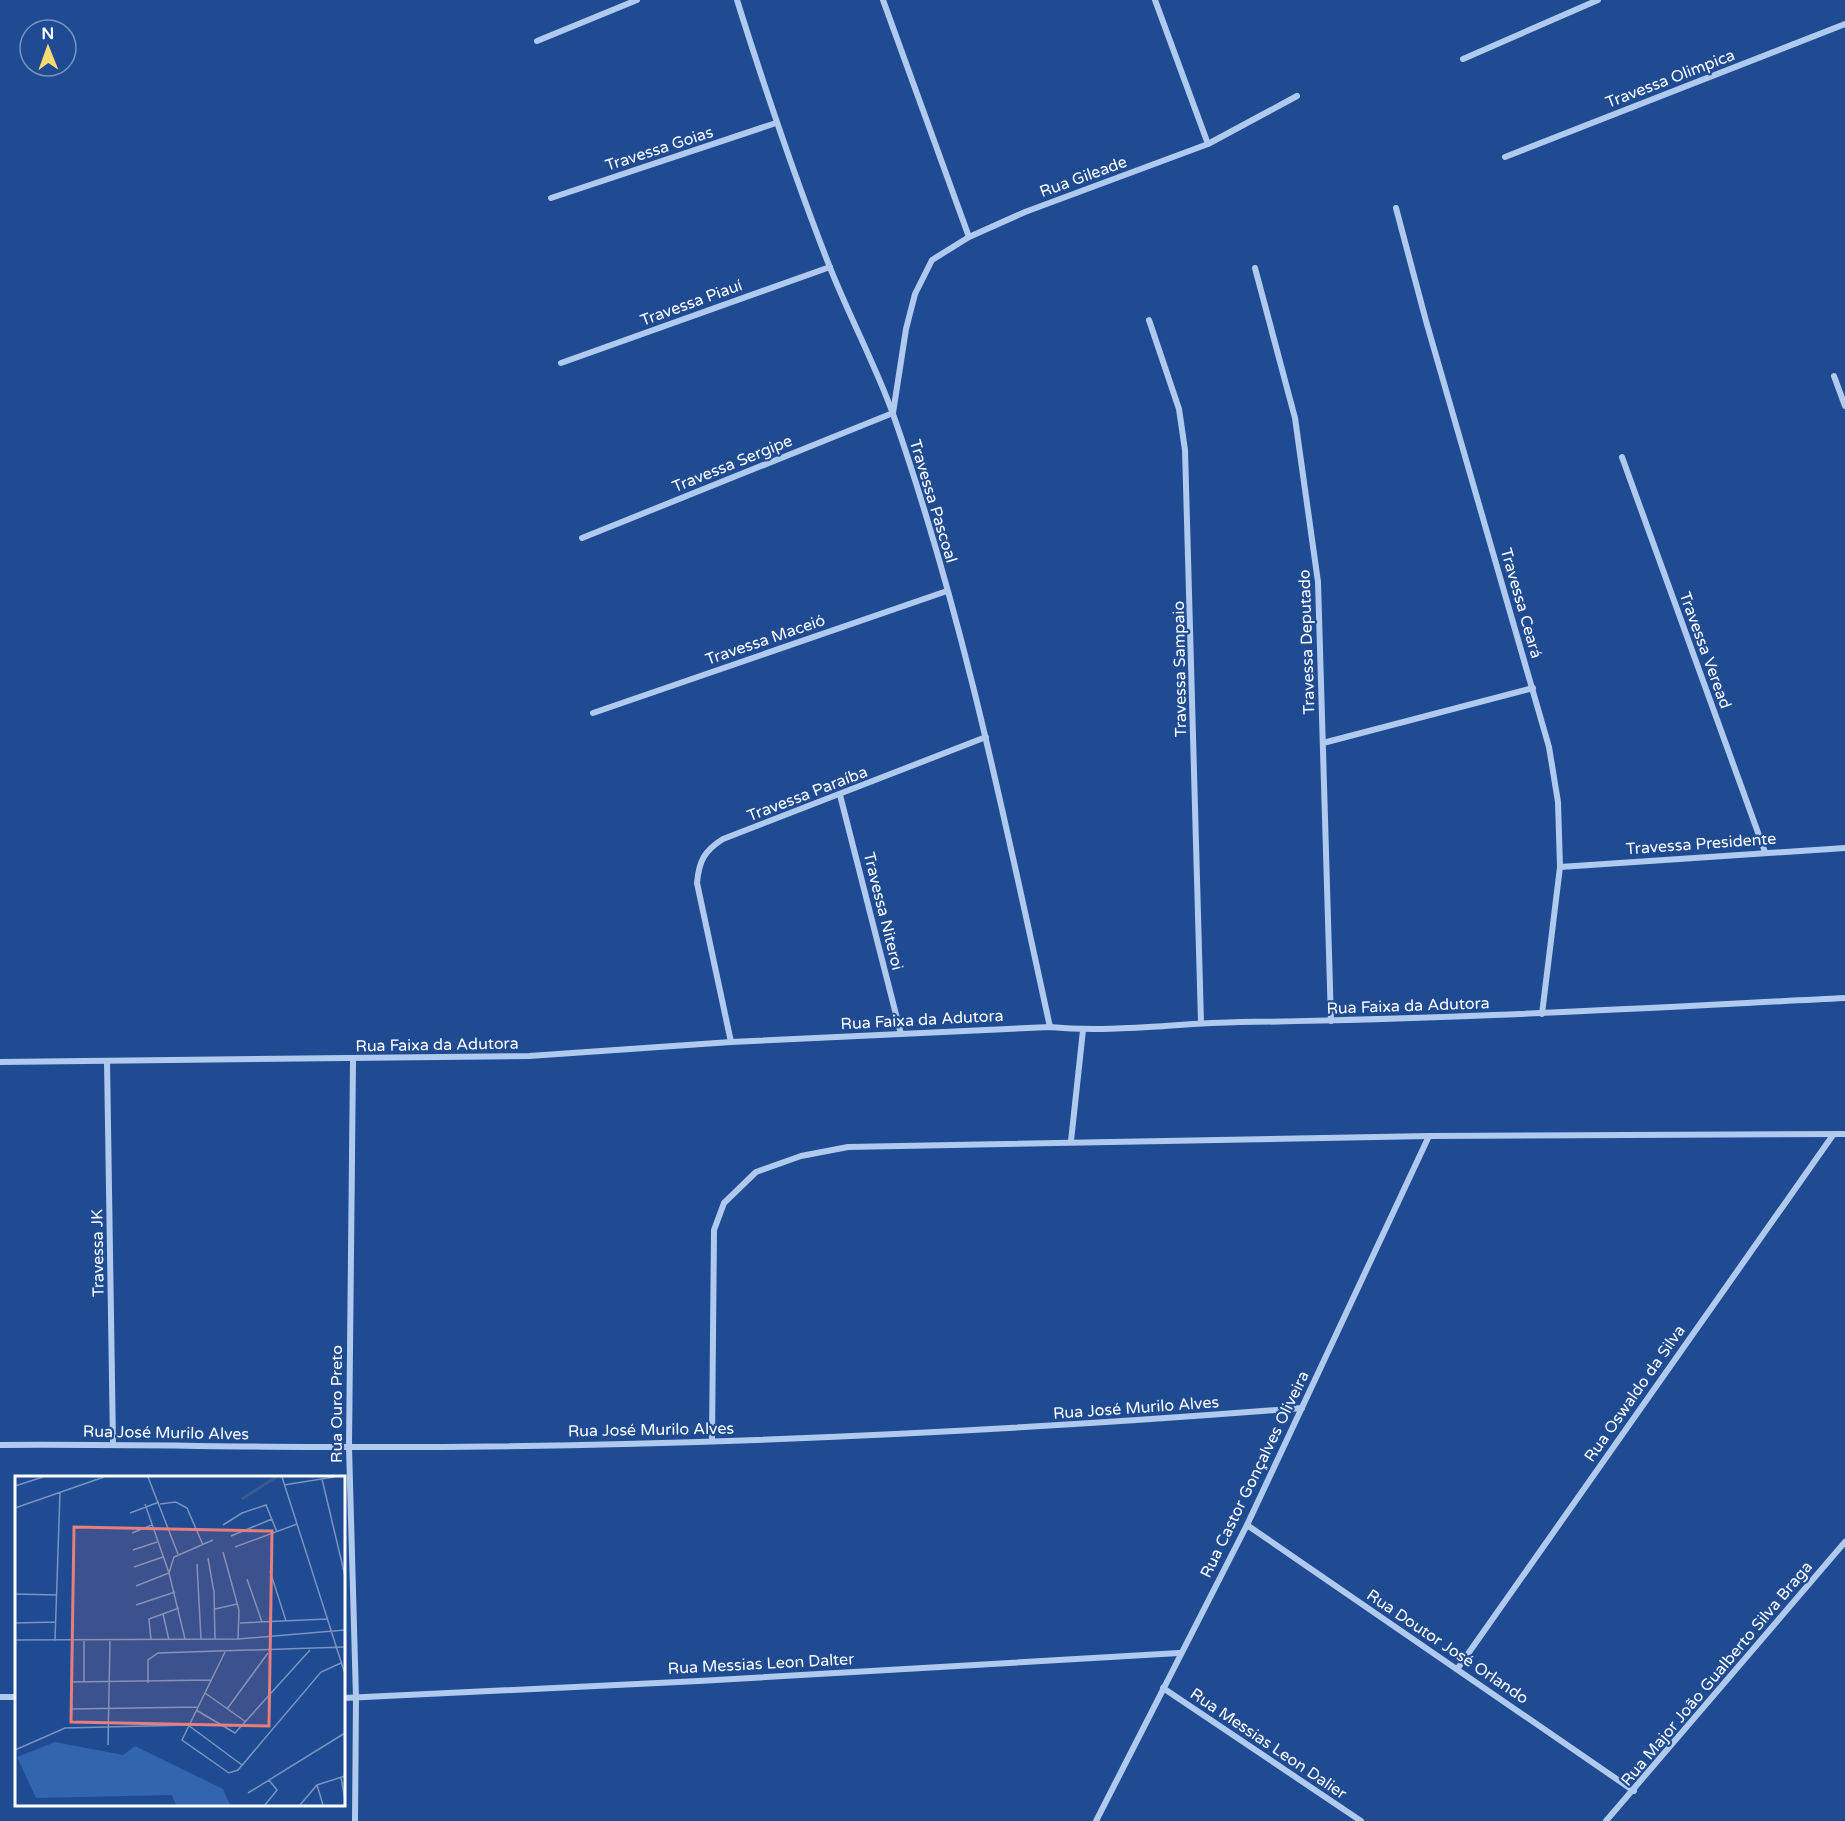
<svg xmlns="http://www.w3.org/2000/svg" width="1845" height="1821" font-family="'Varela Round',sans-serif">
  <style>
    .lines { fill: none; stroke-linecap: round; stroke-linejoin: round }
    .minor { stroke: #b0c9ee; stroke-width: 6 }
    .labels { text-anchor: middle; stroke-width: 4.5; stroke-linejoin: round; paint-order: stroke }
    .street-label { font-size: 16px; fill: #fff; stroke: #1f4b92 }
    .inset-river { fill: none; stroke: #3a5a8e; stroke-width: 3 }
    .inset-road { fill: none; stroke: #7993be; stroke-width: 1.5 }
    .view { fill: #e67e7e; fill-opacity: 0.15; stroke: #e67e7e; stroke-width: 3 }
    .inset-edge { fill: none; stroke: #fff; stroke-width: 3 }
  </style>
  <rect width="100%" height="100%" fill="#1f4b92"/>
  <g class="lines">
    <g class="minor">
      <path d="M737,0C765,89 795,178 829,265C849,316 875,364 893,414C963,614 1005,821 1050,1027"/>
      <path d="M883,0L969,237"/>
      <path d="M1155,0L1208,144"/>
      <path d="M537,41L637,0"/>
      <path d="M1463,59L1598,0"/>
      <path d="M1505,157L1845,24"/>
      <path d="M551,198L776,123"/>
      <path d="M1396,208L1426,321L1549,747L1558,802L1560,867L1542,1014"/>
      <path d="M1255,268L1295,418L1318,582L1331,1021"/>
      <path d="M1149,320L1179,409L1185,450L1201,1022"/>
      <path d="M561,363L830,267"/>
      <path d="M1834,376L1845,406"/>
      <path d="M1622,457L1765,852"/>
      <path d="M582,538L893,413L906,329L915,294L932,260L969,237L1025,212L1208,144L1297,96"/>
      <path d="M593,713L947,591"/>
      <path d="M1323,743L1533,688"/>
      <path d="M840,795L901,1034"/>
      <path d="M1560,867L1845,848"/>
      <path d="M731,1042L697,883C699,861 704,851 723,839L986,737"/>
      <path d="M353,1060L349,1447L356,1698L355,1821"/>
      <path d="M107,1061L113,1444"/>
      <path d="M0,1062L529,1056L731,1042L1050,1027C1113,1033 1177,1023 1240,1022C1442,1020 1644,1008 1845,998"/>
      <path d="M1071,1141L1083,1030"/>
      <path d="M712,1441L714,1230L724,1203L756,1172L801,1156L848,1147L1429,1136L1845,1134"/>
      <path d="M0,1445C116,1444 231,1447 347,1447C666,1448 985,1433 1302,1408"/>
      <path d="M1247,1525L1634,1791"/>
      <path d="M1458,1668L1833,1135"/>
      <path d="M1163,1688L1361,1821"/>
      <path d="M0,1697H16"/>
      <path d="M344,1698L699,1681L1179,1653"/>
      <path d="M1096,1821L1247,1525L1429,1136"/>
      <path d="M1606,1821L1845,1542"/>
    </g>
  </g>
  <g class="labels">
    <g class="street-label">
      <text transform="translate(1670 78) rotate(-21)" y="6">Travessa Olimpica</text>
      <text transform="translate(659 148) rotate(-18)" y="6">Travessa Goias</text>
      <text transform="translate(1083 176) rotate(-20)" y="6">Rua Gileade</text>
      <text transform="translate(691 302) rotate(-20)" y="6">Travessa Piauí</text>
      <text transform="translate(732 463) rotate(-22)" y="6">Travessa Sergipe</text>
      <text transform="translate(934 501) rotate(73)" y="6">Travessa Pascoal</text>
      <text transform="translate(1522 603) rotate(74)" y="6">Travessa Ceará</text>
      <text transform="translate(765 639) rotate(-19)" y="6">Travessa Maceió</text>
      <text transform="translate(1306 642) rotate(-92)" y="6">Travessa Deputado</text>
      <text transform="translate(1706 650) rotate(70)" y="6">Travessa Veread</text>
      <text transform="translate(1179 669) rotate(-91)" y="6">Travessa Sampaio</text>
      <text transform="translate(807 793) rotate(-21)" y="6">Travessa Paraíba</text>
      <text transform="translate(1701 843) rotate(-4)" y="6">Travessa Presidente</text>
      <text transform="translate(884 911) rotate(76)" y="6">Travessa Niteroi</text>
      <text transform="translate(1408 1005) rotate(-2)" y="6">Rua Faixa da Adutora</text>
      <text transform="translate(922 1019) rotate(-3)" y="6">Rua Faixa da Adutora</text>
      <text transform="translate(437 1044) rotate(-1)" y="6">Rua Faixa da Adutora</text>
      <text transform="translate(97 1253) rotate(-91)" y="6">Travessa JK</text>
      <text transform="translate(1634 1393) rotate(-55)" y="6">Rua Oswaldo da Silva</text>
      <text transform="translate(336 1404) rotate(-90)" y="6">Rua Ouro Preto</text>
      <text transform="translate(1136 1407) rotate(-4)" y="6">Rua José Murilo Alves</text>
      <text transform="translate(651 1429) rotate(-1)" y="6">Rua José Murilo Alves</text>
      <text transform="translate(166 1432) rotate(1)" y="6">Rua José Murilo Alves</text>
      <text transform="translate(1254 1474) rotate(-64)" y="6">Rua Castor Gonçalves Oliveira</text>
      <text transform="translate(1448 1646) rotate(34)" y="6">Rua Doutor José Orlando</text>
      <text transform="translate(761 1663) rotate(-3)" y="6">Rua Messias Leon Dalter</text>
      <text transform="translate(1716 1673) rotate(-50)" y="6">Rua Major João Gualberto Silva Braga</text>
      <text transform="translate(1269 1743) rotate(34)" y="6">Rua Messias Leon Dalier</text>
    </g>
  </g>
  <g transform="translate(15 1476)">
    <rect width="330" height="330" fill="#1f4b92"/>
    <path d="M40,266L108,279L120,270L208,313L215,329H161L157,319L21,322L2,281Z" fill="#3364af"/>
    <path class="inset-river" d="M227,23L261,1"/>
    <path class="inset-road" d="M133,1L163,78M267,1L330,198M307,3L330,100M269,9L319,1M0,10L28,1M130,28L154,97L170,163M145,28L161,26L172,32L188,69M0,32L89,1M115,37L144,26M208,49L227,37L251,29L262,56M117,57L137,49M216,60L257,43M220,71L282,48M118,74L142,66M208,76L224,134L223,163M193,82L199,116L200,163M182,88L186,163M119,91L148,81M255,95L271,145M232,103L247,146M121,110L154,97L159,81L198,64M0,118L42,119M121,129L160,116M200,133L222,128M148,138L154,164M0,147L41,146M225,147L312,143M0,164L223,163L330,154M136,164L134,143L164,132M40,165L45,16M210,176L167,264L214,297L223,294L306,196L326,187M55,206L196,204M69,206V165M133,207V184L143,177L330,171M190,217L231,246M56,233L183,231M212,233L253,177M181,234L220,257L295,174M93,269L95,165M0,274L50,252L173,249L227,289M326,301L330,325M302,309L308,329M233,317L330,257M250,329L262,314L254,304M285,329L302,309L330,300"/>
    <path class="view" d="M59,51L257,55L254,250L56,246Z"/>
    <rect width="330" height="330" class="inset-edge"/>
  </g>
  <g transform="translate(48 48) rotate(359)"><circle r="28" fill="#1f4b92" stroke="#7993be" stroke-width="1.5"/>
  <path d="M0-4.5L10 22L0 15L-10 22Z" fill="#fbda71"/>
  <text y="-9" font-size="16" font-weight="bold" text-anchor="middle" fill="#ffffff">N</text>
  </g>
</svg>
